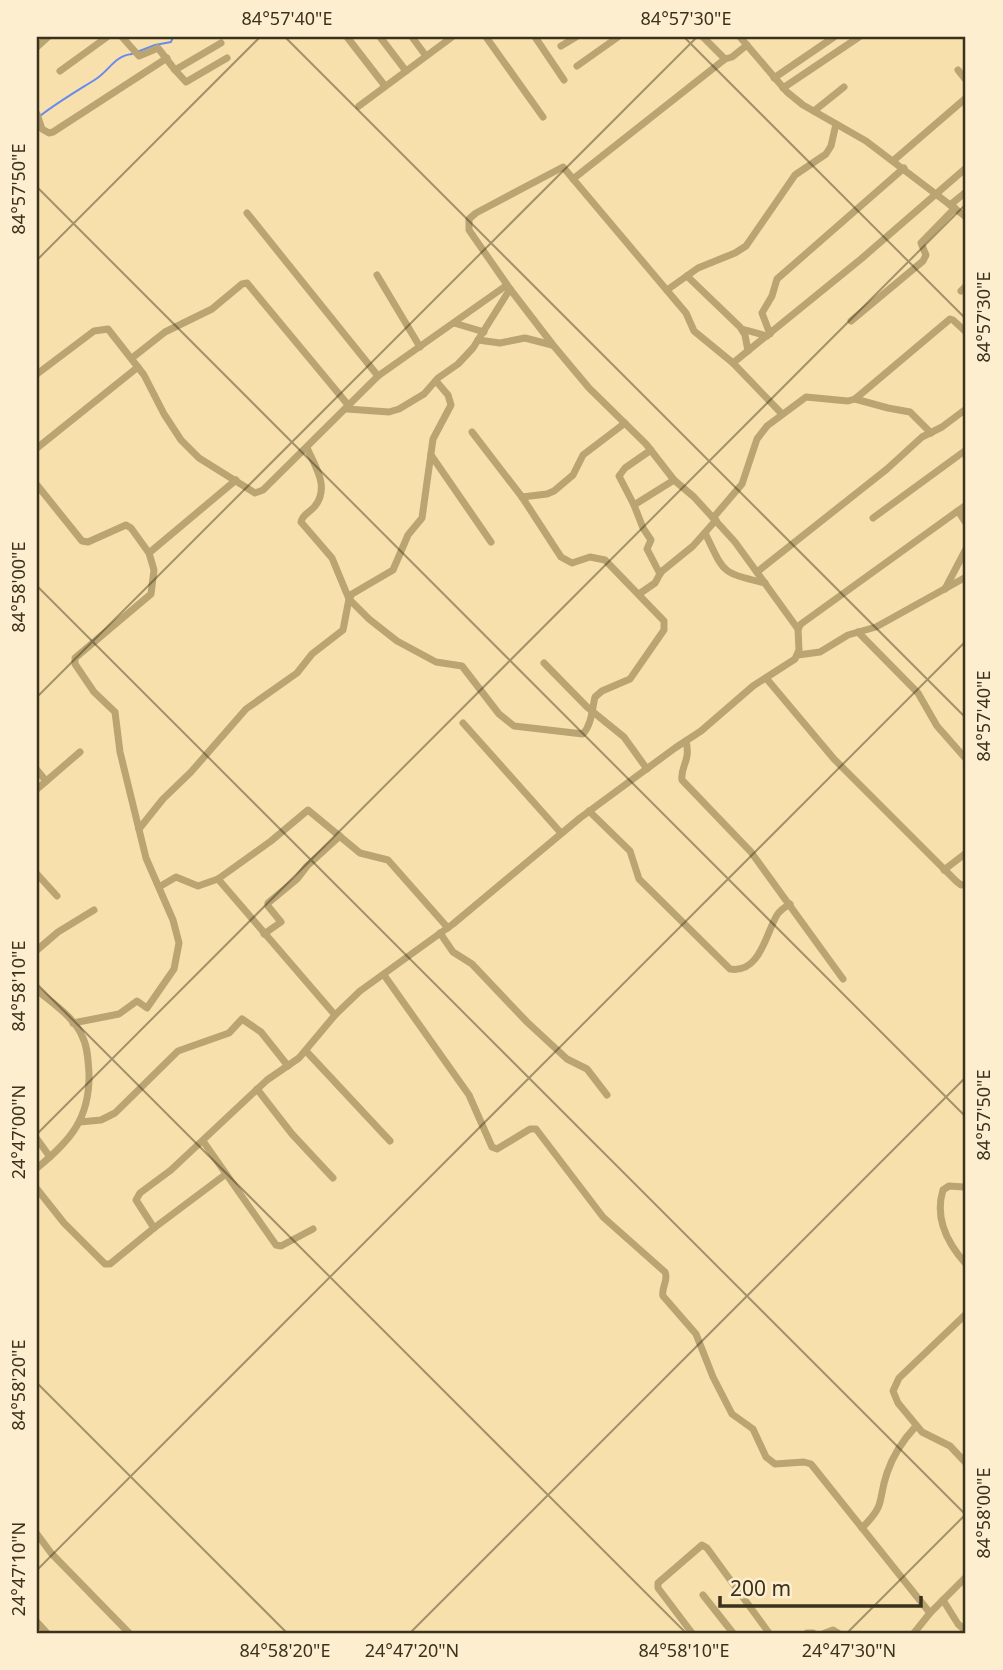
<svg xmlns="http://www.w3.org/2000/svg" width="1003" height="1670" font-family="'Noto Sans',sans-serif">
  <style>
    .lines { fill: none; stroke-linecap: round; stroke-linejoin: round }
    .stream { stroke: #678af1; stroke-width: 2 }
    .minor { stroke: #b9a472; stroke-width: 7 }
    .ticks { fill: none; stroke: #3b321d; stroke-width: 2; stroke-opacity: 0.45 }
    .neatline { fill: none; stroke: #3b321d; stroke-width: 2.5 }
    .ticks-label { font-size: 18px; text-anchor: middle; fill: #3b321d }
  </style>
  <rect width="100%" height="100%" fill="#f7e0ab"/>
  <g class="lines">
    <g class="stream">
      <path d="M137,52L155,45L171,42L173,37"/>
      <path d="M40,116C58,102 77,91 96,79C110,70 114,56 132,54"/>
    </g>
    <g class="minor">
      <path d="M122,37L139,56L158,48L175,70L221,43"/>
      <path d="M347,37L385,86"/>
      <path d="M380,37L406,71"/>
      <path d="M412,37L426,56"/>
      <path d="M486,37L543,117"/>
      <path d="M535,37L564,80"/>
      <path d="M703,37L725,59L732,57L747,45"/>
      <path d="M740,37L787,92L803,105L866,141L966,217"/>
      <path d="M561,46L576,37"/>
      <path d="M37,47L48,37"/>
      <path d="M577,66L618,37"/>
      <path d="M175,70L186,82L227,58"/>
      <path d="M958,70L966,80"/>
      <path d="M60,71L107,37"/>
      <path d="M774,78L834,37"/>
      <path d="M783,88L859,37"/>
      <path d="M359,106L452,37"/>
      <path d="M814,111L844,87"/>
      <path d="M37,114L42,129L49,133L53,132L167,58"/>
      <path d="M894,160L966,98"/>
      <path d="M573,179L725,59"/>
      <path d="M950,205L966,192"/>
      <path d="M247,213L378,376"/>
      <path d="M377,275L420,347"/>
      <path d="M687,276L740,327L745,335L748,351"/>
      <path d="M667,290L698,268L735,253L746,246L795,175L826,154L831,146L836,124"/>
      <path d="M961,291L966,286"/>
      <path d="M851,321L923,261L926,255L921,243L955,208"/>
      <path d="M454,323L484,332"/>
      <path d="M742,329L767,336"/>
      <path d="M770,334L762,313L772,296L777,279L904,168"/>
      <path d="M478,340L500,343L525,338L552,345"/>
      <path d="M132,358L165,332L212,309L242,284L247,283L349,406"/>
      <path d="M733,363L861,259L966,168"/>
      <path d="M37,374L94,331L108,329L144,375L164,414L181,440L199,458L255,493L263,490L378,376L507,285"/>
      <path d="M855,399L888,408L910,412L931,433"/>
      <path d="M347,409L389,412L399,409L424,394L438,378L458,364L473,348L510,289"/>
      <path d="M782,414L733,363L694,331L686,313L563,167L476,213L469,219V230L510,289L553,345L589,388L646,444L674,480L694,497L735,542L798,629"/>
      <path d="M37,448L138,367"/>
      <path d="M307,448C315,466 330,487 315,506C310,513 303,513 301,522L332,558L349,599L369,619L397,641L436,662L462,666L499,714L514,726L583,734C592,724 592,709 595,697L602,691L630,679L664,630V621L605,560L590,557L572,563L561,557L522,497L472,432"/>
      <path d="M651,450L625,468L619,476L634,505L643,528L651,540L647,549L660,574"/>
      <path d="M431,455L491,542"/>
      <path d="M37,485L82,541L88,542L126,525L131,528L149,553"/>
      <path d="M522,497L547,494L554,491L573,475L583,455L625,423"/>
      <path d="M634,505L674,480"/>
      <path d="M958,511L966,523"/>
      <path d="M713,518L742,484L757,439L767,426L806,397L848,401L855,399L950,319L953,320L966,332"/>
      <path d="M873,518L966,450"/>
      <path d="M705,533C725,574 720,572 765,583"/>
      <path d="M757,572L887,469L922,437L942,427L966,409"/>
      <path d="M945,589L966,549"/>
      <path d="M639,594L655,583L661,572L693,546L716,520"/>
      <path d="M858,632L918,693L937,726L966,759"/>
      <path d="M798,655L820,652L848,635L876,627L966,577"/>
      <path d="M544,663L587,707L624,737L647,769"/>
      <path d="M766,678L834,759L956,881L961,885L966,884"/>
      <path d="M463,723L561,833"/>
      <path d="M686,741C691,762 680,766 682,780L751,852L843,979"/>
      <path d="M37,770L46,781"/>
      <path d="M37,789L80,752"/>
      <path d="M589,811L630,851L639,879L730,969C760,974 766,933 777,915C780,910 785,907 790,904"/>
      <path d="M139,829L163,799L191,772L246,709L297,673L312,654L343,630L349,599L352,594L393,570L408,535L422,518L433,439L451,405L448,395L436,381"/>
      <path d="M944,870L966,853"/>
      <path d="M37,874L57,896"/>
      <path d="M218,879L335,1015"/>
      <path d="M159,887L176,877L198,886L218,879L271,841L308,810L360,853L388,860L448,928"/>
      <path d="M440,933L453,952L472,964L527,1022L567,1059L587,1069L607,1095"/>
      <path d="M264,934L281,922L268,906V903L297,879L307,866L340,836"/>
      <path d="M37,950L58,932L94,910"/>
      <path d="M384,975L469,1095L492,1147L497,1149L530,1129H536L603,1217L665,1272C669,1280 661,1287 663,1296L696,1334L713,1377L732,1414L753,1429L766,1457L775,1464L804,1462L811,1464L930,1613"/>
      <path d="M37,990C52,1003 74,1017 82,1036C88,1047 88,1061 89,1073C90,1119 70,1141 37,1168"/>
      <path d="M73,1023L119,1014L137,1001L147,1008L174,969L179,943L173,920L146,858L120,752L115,712L94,692L75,664V658L151,594L154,570L149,553L236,480"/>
      <path d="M306,1051L390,1141"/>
      <path d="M257,1089L292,1134L333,1178"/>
      <path d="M80,1122L101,1120L115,1113L178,1051L229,1033L242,1019L261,1032L288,1066"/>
      <path d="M37,1139L50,1157"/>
      <path d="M203,1141L276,1245L281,1246L313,1229"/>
      <path d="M964,1187L949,1186L943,1190C934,1219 948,1244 966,1264"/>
      <path d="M37,1189L64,1223L105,1264H110L154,1228L136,1200L140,1193L171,1170L267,1080L299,1058L335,1015L360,991L453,924L580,818L675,748L701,731L753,686L795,659L799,650L798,629L801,624L966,505"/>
      <path d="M154,1228L226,1174"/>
      <path d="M966,1314L899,1378L893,1391L898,1403L922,1432L950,1446L966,1463"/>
      <path d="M862,1528C887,1503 877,1502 887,1473C893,1455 903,1440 916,1426"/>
      <path d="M37,1534L51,1553L129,1633"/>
      <path d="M703,1595L733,1633"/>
      <path d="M943,1600L958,1624L966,1631"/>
      <path d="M37,1622L47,1633"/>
      <path d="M692,1633L658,1588V1583L702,1545L707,1548L769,1633"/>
      <path d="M807,1633H813"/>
      <path d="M825,1633L833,1630L838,1633"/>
      <path d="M914,1633L930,1613L966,1577"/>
    </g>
  </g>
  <path class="ticks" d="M285,37L966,718M684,37L966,319M37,187L966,1117M37,260L260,37M37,586L966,1515M37,697L697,37M37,984L686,1633M37,1134L966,204M37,1383L287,1633M37,1570L966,641M410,1633L966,1077M847,1633L966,1514"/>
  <rect width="1003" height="1670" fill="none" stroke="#fceecf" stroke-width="77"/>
  <path d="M720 1596v10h201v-10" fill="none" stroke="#3b321d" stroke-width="3.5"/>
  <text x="730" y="1596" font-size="21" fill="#3b321d" stroke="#fceecf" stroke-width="5" paint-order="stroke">200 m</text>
  <rect x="38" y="38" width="926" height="1594" class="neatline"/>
  <g class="ticks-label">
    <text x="287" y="25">84°57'40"E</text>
    <text x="686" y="25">84°57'30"E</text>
    <text transform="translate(19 189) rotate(-90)" y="6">84°57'50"E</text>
    <text transform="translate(984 317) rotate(-90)" y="6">84°57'30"E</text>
    <text transform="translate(19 587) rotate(-90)" y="6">84°58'00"E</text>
    <text transform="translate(984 716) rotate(-90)" y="6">84°57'40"E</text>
    <text transform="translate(19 986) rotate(-90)" y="6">84°58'10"E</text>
    <text transform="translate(984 1115) rotate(-90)" y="6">84°57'50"E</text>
    <text transform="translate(19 1132) rotate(-90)" y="6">24°47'00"N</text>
    <text transform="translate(19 1385) rotate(-90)" y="6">84°58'20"E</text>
    <text transform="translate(984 1513) rotate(-90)" y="6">84°58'00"E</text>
    <text transform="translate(19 1569) rotate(-90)" y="6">24°47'10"N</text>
    <text x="285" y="1657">84°58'20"E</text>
    <text x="412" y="1657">24°47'20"N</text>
    <text x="684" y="1657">84°58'10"E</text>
    <text x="849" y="1657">24°47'30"N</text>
  </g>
</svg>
